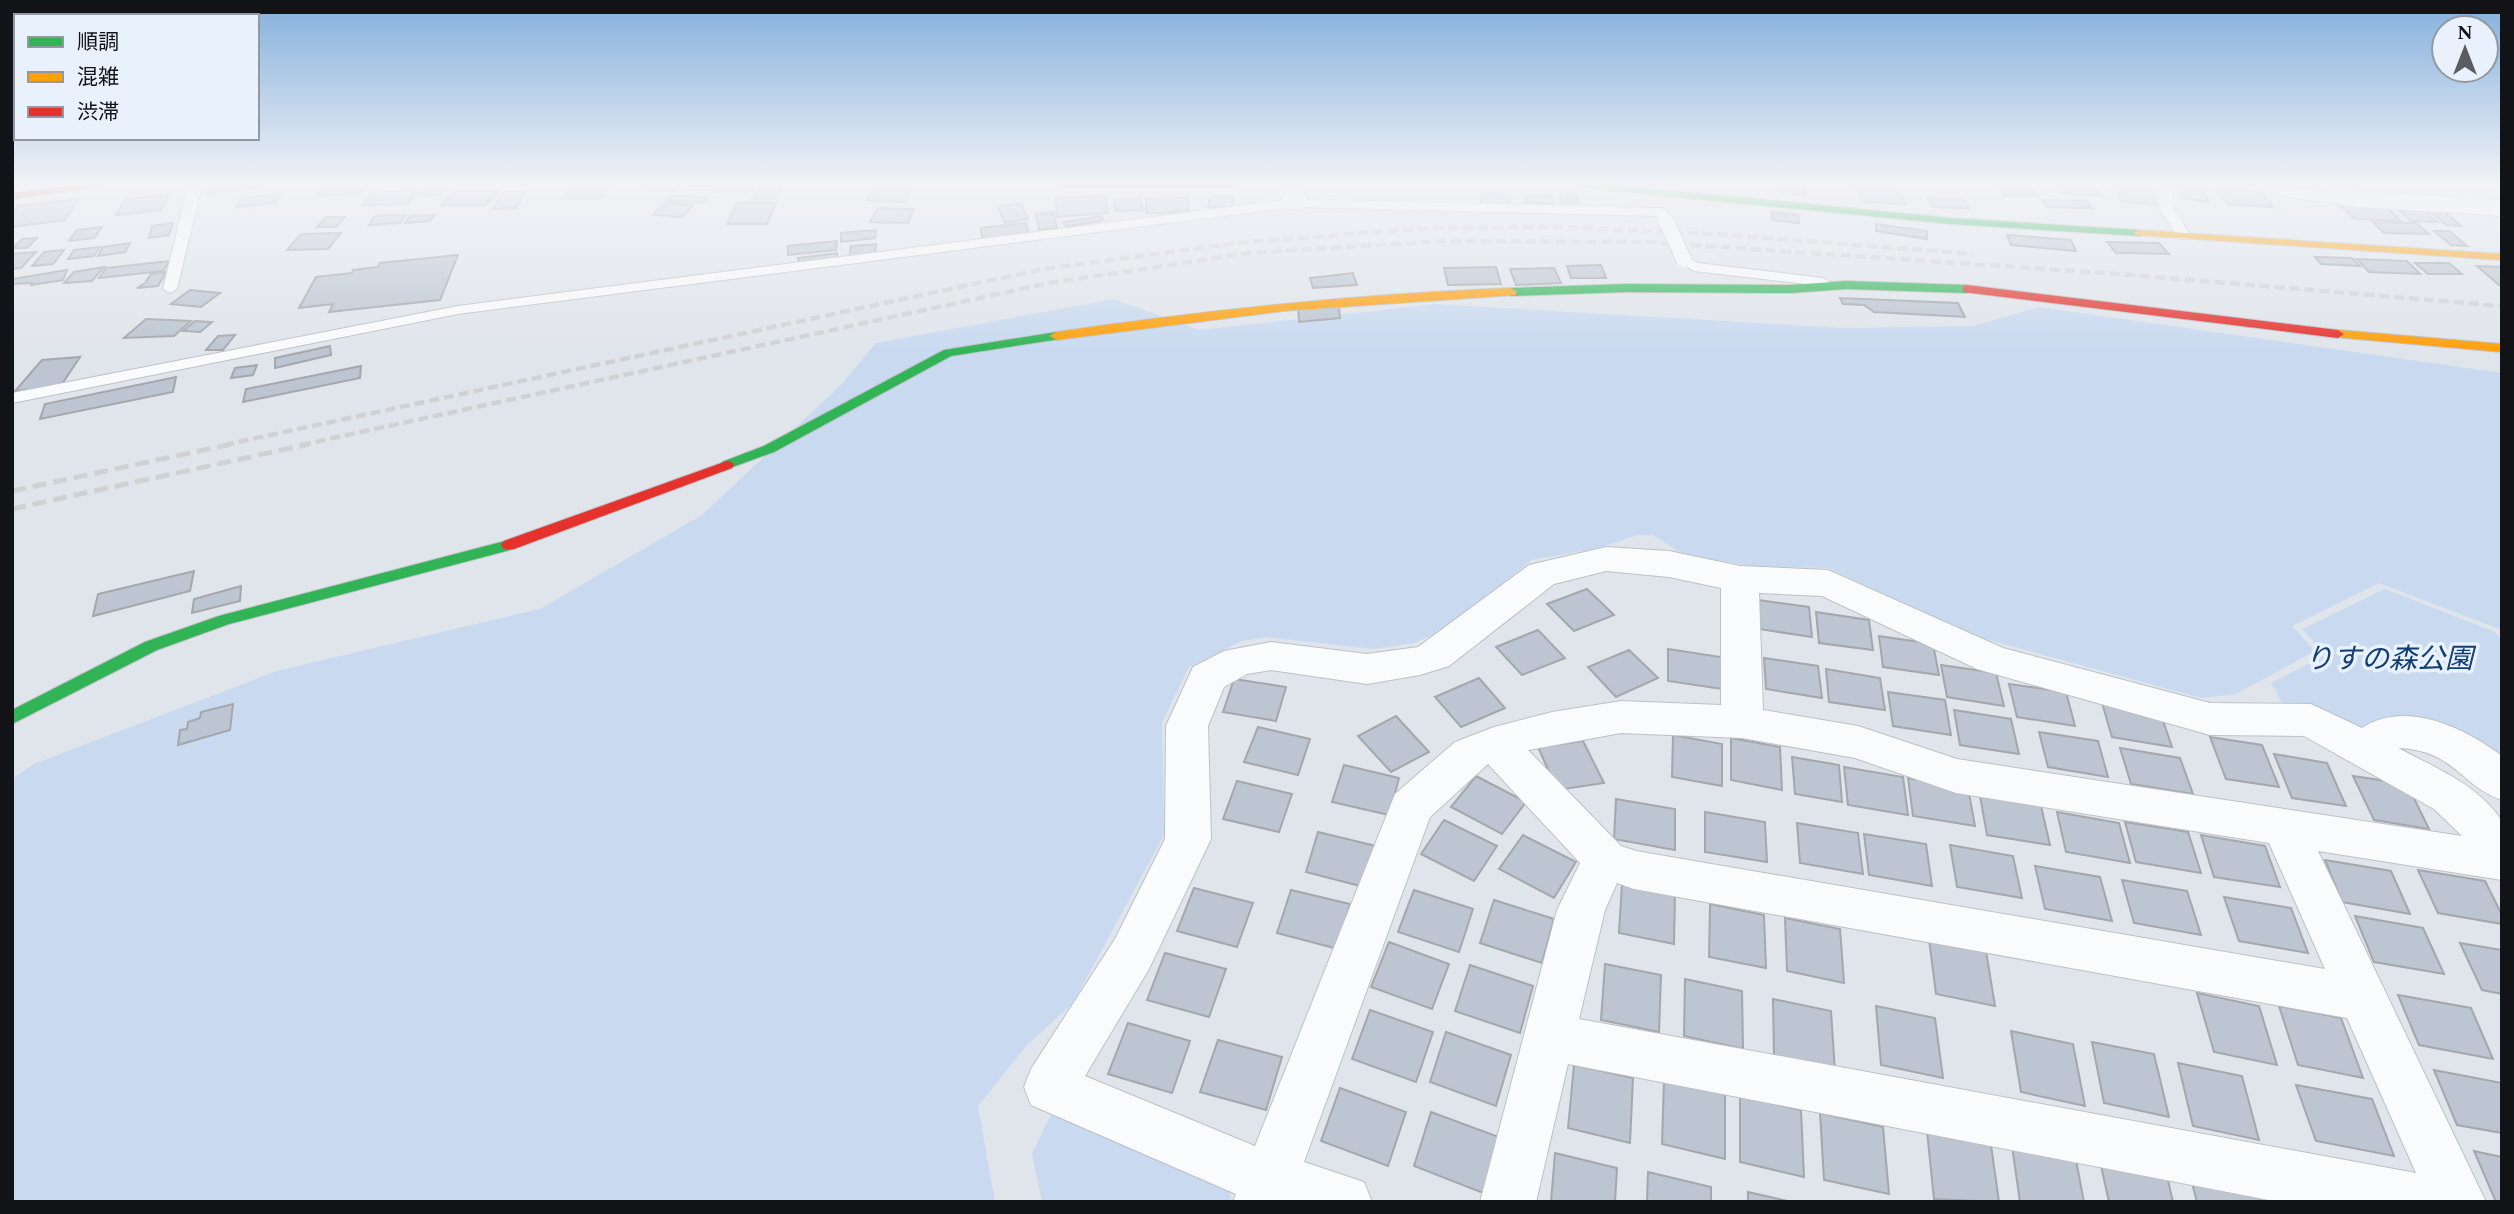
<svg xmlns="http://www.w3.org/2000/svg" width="2514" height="1214" font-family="Spectral,'Noto Sans JP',serif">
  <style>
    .green { fill: #c8d9f0 }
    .building { fill: #bcc5d1; stroke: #a4a7ab; stroke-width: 2 }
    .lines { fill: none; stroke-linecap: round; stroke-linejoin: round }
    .lane-casing { stroke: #bdc1c6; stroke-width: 2 }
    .street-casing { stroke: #bdc1c6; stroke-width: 2 }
    .fast-casing { stroke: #bdc1c6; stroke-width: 2 }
    .slow-casing { stroke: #bdc1c6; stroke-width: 2 }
    .jam-casing { stroke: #bdc1c6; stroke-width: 2 }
    .lane { fill: #fafbfc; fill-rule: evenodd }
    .street { fill: #fafbfc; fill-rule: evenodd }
    .fast { fill: #30b455; fill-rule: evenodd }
    .slow { fill: #ff9f0a; fill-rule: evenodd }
    .jam { fill: #e5322d; fill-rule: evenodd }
    .rail-far1 { stroke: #d0d1d3; stroke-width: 4.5; stroke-dasharray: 10 5; stroke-linecap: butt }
    .rail { stroke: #d0d1d3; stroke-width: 5; stroke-dasharray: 14 7; stroke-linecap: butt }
    .lane-bridge-casing { stroke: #bdc1c6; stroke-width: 17; stroke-linecap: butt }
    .lane-bridge { stroke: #fafbfc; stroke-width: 15 }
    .labels { text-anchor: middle; stroke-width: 7; stroke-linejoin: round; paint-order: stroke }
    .park-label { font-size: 28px; font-style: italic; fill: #113e77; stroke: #e9f1fd }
  </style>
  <rect width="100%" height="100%" fill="#e0e5eb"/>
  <g class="green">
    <path d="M1114,299L1199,330L1435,304L1844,328L1973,326L2039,307L2502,373V630L2379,583L2292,626L2315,651L2236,694L2201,698L1982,638L1828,568L1751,566L1683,554L1653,535H1638L1598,548L1532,560L1444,630L1414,643L1374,649L1266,637L1242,641L1189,667L1162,723L1164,835L1073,1003L1027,1045L978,1106L995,1202H12V779L34,764L277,671L540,609L702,515L841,385L876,343Z"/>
    <path d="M2385,589L2495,632L2502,641V768L2391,719L2358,728L2285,707L2271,683L2326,655L2302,629Z"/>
    <path d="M1054,1108L1228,1183L1231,1202H1042L1032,1154Z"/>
  </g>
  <g class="building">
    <path d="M212,185H257L256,188L206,195Z"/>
    <path d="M326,185H368L360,194L316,196Z"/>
    <path d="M430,185H450L441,195L420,196Z"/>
    <path d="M572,185H611L601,198H562Z"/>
    <path d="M645,185H679L674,191L640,190Z"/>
    <path d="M693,185H715L711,190H689Z"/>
    <path d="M723,185H756L748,194L716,192Z"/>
    <path d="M876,185L912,187L904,202L867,200Z"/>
    <path d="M1781,185L1806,188V195L1781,192Z"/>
    <path d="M1855,185H1896L1906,204L1863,202Z"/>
    <path d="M1997,185H2028L2037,196H2006Z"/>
    <path d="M2057,185L2096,187L2101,196L2061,193Z"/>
    <path d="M2177,185H2202L2208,202L2182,198Z"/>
    <path d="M762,186L782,187L774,199L752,198Z"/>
    <path d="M2114,187L2150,190L2157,205L2121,201Z"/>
    <path d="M2215,188L2260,191L2273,207L2228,204Z"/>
    <path d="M455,190H499L486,205H441Z"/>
    <path d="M419,191L407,204L362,205L374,192Z"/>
    <path d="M526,191L516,208L493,209L504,192Z"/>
    <path d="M170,194L161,210L116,215L126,199Z"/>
    <path d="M280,194L275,203L236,207L241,198Z"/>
    <path d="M1480,194L1508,195L1510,206L1481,205Z"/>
    <path d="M1559,194L1577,195L1579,203H1561Z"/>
    <path d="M1106,195L1108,213L1057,217L1056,198Z"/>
    <path d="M1525,195H1551L1553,204L1526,203Z"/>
    <path d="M670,196L707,197L704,202L667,201Z"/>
    <path d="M1210,196H1234L1232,207H1208Z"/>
    <path d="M1188,197L1189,212L1146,213V199Z"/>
    <path d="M1141,198L1143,210L1115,211L1114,200Z"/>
    <path d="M1928,198L1963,199L1969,208L1933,207Z"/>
    <path d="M79,199L65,220L12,227V215L18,206Z"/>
    <path d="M2042,200L2086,201L2092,208L2047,207Z"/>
    <path d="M776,202L767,224H727L737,203Z"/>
    <path d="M665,203L693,205L682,217L653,215Z"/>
    <path d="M1021,203L1028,219L1005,223L998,207Z"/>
    <path d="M2337,203L2383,204L2401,221L2355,219Z"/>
    <path d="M2392,204L2417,205L2437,222L2411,221Z"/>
    <path d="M2424,206H2438L2461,226L2446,225Z"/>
    <path d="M878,208L914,209L908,223L870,222Z"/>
    <path d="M1053,212L1057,228L1039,230L1036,214Z"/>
    <path d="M1772,212L1798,215L1799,223L1772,220Z"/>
    <path d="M406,215L400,223L369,225L375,216Z"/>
    <path d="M435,215L430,221L405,223L410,216Z"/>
    <path d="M1101,216L1104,220L1067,227L1064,222Z"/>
    <path d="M326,217H345L336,227H317Z"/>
    <path d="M2373,222L2416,223L2429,234L2384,233Z"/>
    <path d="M173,223L169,235L149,238L152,226Z"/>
    <path d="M1026,223L1029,234L983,240L980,228Z"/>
    <path d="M1876,224L1927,231V239L1876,231Z"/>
    <path d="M102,227L94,238L69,241L77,230Z"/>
    <path d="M876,230L875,238L841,242V233Z"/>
    <path d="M2434,231H2450L2467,246L2451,245Z"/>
    <path d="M341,233L328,249L287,250L301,234Z"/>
    <path d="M2007,235L2071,240L2076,251L2011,245Z"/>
    <path d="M37,238L27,248H13L22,239Z"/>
    <path d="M837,241L836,250L788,255V246Z"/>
    <path d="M2107,242L2159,243L2169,254L2116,253Z"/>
    <path d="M130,243L125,252L98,256L103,247Z"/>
    <path d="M876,244L875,257L849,260L851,246Z"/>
    <path d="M100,247L94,256L68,259L74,250Z"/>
    <path d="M64,250L53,264L32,266L44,252Z"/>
    <path d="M36,252L21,268L12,269V254Z"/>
    <path d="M837,253L838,260L799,265L798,258Z"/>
    <path d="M458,255L440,300L329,312L333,304L299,308L316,277L352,273L353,270L378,267L380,263Z"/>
    <path d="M2315,257L2352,258L2360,266L2321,264Z"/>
    <path d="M2357,259L2407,261L2420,274L2369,272Z"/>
    <path d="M170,261L163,271L99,278L106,268Z"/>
    <path d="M2415,263H2449L2462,274H2428Z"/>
    <path d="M1601,265L1606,278H1571L1567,266Z"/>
    <path d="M2477,266L2502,267V285H2499Z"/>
    <path d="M104,267L92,281L64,283L74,272Z"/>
    <path d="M1496,267L1501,284L1448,285L1444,268Z"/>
    <path d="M1554,268L1561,283L1516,285L1510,269Z"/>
    <path d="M67,270L63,280L31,285L32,283L12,284V279Z"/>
    <path d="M166,272L158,286L137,288L145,283L151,274Z"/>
    <path d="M1353,273L1357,285L1313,288L1310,278Z"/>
    <path d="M190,290L220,293L201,307L171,304Z"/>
    <path d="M1840,298L1958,303L1965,317L1874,312L1864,305L1843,304Z"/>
    <path d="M1298,307H1339L1340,318L1299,322Z"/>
    <path d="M146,319L191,321L174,336L124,338Z"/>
    <path d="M195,321L212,322L200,332L183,331Z"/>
    <path d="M235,335L223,350H206L218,336Z"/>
    <path d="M330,346L331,355L275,368V358Z"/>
    <path d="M80,357L62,384L54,388L15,391L42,360Z"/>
    <path d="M257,365L253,375L231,378L235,368Z"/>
    <path d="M361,366L360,378L243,402L246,389Z"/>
    <path d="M176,377L173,392L40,419L45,404Z"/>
    <path d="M194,571L190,591L93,616L98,594Z"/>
    <path d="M241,586L240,601L192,613L194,599Z"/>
    <path d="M1587,589L1614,615L1574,631L1547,604Z"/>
    <path d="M1758,600L1809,607L1812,637L1759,629Z"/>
    <path d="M1816,612L1869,620L1873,650L1819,643Z"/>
    <path d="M1538,630L1565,658L1522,675L1496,647Z"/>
    <path d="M1879,636L1933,644L1939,675L1883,667Z"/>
    <path d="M1668,649L1721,657L1723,689L1668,681Z"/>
    <path d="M1629,650L1658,678L1616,697L1588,667Z"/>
    <path d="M1764,658L1818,666L1822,698L1766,689Z"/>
    <path d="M1941,665L1996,673L2004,706L1947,697Z"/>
    <path d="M1826,669L1880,678L1885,710L1829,702Z"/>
    <path d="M1479,678L1505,708L1461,727L1435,697Z"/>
    <path d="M1234,679L1286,687L1276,721L1223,712Z"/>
    <path d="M2009,684L2066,692L2075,726L2017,717Z"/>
    <path d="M1888,692L1945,700L1951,735L1893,726Z"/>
    <path d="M2102,703L2160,712L2172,747L2112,737Z"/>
    <path d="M233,704L230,730L178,745L180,730L187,729L188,722L200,718L201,712Z"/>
    <path d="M1954,710L2011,719L2019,754L1960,745Z"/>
    <path d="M1396,716L1429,752L1391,772L1358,736Z"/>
    <path d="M1258,727L1310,739L1298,775L1244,762Z"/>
    <path d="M2039,732L2098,741L2108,777L2048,767Z"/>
    <path d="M1673,735L1722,744V786L1672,777Z"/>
    <path d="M2210,737L2262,745L2279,787L2226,779Z"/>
    <path d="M1731,738L1780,747L1782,790L1731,780Z"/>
    <path d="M1583,741L1604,783L1557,790L1538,747Z"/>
    <path d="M2120,748L2180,758L2193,794L2131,784Z"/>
    <path d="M2274,754L2327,763L2346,806L2292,798Z"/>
    <path d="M1792,757L1839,765L1842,802L1795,794Z"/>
    <path d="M1344,765L1399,778L1389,815L1332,802Z"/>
    <path d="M1844,767L1903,777L1908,815L1848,805Z"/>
    <path d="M1476,776L1526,802L1502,834L1451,807Z"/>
    <path d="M2353,776L2407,784L2429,829L2374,820Z"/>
    <path d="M1908,778L1968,788L1975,826L1913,816Z"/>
    <path d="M1237,781L1292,794L1279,832L1223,819Z"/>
    <path d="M1980,796L2041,806L2050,845L1987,835Z"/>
    <path d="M1616,799L1675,809V850L1614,839Z"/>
    <path d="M1705,812L1765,822L1767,862L1705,852Z"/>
    <path d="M2057,812L2119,823L2130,863L2066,852Z"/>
    <path d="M1444,820L1497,846L1474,881L1421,854Z"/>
    <path d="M2125,822L2188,832L2201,873L2136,862Z"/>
    <path d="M1797,823L1858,833L1863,874L1800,863Z"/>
    <path d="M1318,832L1376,846L1364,887L1306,872Z"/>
    <path d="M1864,834L1926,844L1932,886L1869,875Z"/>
    <path d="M1523,835L1576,862L1554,898L1499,869Z"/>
    <path d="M2201,835L2265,846L2280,887L2214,877Z"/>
    <path d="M1950,845L2013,856L2022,898L1957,887Z"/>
    <path d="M2325,860L2391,871L2410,914L2342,902Z"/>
    <path d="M2035,866L2100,877L2112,921L2045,909Z"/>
    <path d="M2418,870L2485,881L2502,915V924L2438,913Z"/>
    <path d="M2122,880L2187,891L2201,935L2134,923Z"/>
    <path d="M1622,883L1675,893L1674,944L1619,933Z"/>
    <path d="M1194,888L1253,903L1237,947L1177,931Z"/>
    <path d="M1291,890L1350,904L1338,949L1277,933Z"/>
    <path d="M1414,890L1473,909L1459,952L1398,932Z"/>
    <path d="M2224,897L2291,908L2308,953L2239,941Z"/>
    <path d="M1494,900L1554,919L1542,963L1480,943Z"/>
    <path d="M1710,904L1764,915L1766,968L1709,957Z"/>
    <path d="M2355,916L2423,928L2444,974L2374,962Z"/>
    <path d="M1785,918L1840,929L1844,983L1787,971Z"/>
    <path d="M1929,939L1986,951L1995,1006L1936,994Z"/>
    <path d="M1389,942L1449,964L1432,1009L1371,987Z"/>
    <path d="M2460,943L2502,950V994L2482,990Z"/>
    <path d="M1165,953L1226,969L1209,1017L1147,1000Z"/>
    <path d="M1605,964L1661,975L1659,1032L1601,1020Z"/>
    <path d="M1470,965L1533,986L1520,1033L1455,1011Z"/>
    <path d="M1685,979L1742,991L1743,1049L1684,1036Z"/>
    <path d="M2197,993L2259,1006L2277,1065L2214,1052Z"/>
    <path d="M2398,995L2471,1008L2493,1059L2419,1045Z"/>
    <path d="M1773,999L1831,1011L1835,1071L1774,1058Z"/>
    <path d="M1876,1006L1935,1018L1943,1078L1881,1065Z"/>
    <path d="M2279,1006L2341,1018L2363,1078L2298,1065Z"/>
    <path d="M1370,1010L1433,1032L1416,1082L1352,1059Z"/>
    <path d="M1128,1023L1190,1041L1172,1093L1108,1074Z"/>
    <path d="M2011,1031L2073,1044L2085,1106L2021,1092Z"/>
    <path d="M1446,1032L1511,1055L1496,1106L1430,1082Z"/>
    <path d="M1218,1040L1282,1057L1266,1110L1200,1092Z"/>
    <path d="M2092,1042L2154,1054L2169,1117L2104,1103Z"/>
    <path d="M2178,1063L2242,1076L2259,1140L2193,1126Z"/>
    <path d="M1574,1065L1633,1078L1630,1143L1568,1128Z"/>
    <path d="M2434,1070L2502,1083V1133L2457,1125Z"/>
    <path d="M1664,1080L1725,1093V1159L1662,1144Z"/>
    <path d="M2296,1085L2372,1099L2394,1156L2316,1141Z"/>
    <path d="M1340,1088L1406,1112L1388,1166L1321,1141Z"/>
    <path d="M1740,1096L1801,1110L1804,1177L1740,1162Z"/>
    <path d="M1431,1112L1499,1137L1483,1193L1414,1166Z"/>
    <path d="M1820,1113L1883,1127L1889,1194L1824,1180Z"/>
    <path d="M1927,1131L1991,1145L1999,1202L1934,1199Z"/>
    <path d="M2012,1146L2076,1160L2084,1202H2020Z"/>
    <path d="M2474,1151L2502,1157V1202H2496Z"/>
    <path d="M1555,1153L1617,1168L1615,1202H1551Z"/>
    <path d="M2100,1161L2167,1176L2173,1202H2109Z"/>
    <path d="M1648,1172L1711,1187V1202H1647Z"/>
    <path d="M2190,1175L2257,1190L2261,1202H2197Z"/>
    <path d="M1748,1192L1792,1202H1748Z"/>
  </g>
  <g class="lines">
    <g class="lane-casing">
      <g id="lane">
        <path d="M188,185H202L177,289L170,293L163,289Z"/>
        <path d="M2159,185H2172L2173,207L2191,236L2189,239H2179L2159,207Z"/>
        <path d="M2241,185H2269L2347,194L2354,198C2339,210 2269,192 2248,189Z"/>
        <path d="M1294,199L1660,208L1665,209L1673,221L1661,224L1656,216L1294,207L458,314L12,403V393L458,306Z"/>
        <path d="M1684,256L1698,263L1823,278L1830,282L1823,286L1694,271L1677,260Z"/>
      </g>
    </g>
    <g class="street-casing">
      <g id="street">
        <path d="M1277,185H1303L1307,203L1303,209H1285Z"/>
        <path d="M2323,185H2350L2355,191L2502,200V216L2347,206L2338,204Z"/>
        <path d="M1606,547L1669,551L1740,566L1828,570L2003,648L2210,703L2311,704L2362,728C2406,699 2465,728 2502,756V800C2460,786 2455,750 2398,748C2434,767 2479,785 2502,821V880L2318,851L2486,1202H2279L1568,1064L1536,1202H1480L1557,910L1580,863L1488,764L1430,817L1304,1162L1364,1182L1372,1202H1233L1236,1194L1031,1105L1024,1087L1031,1069L1115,939L1165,839L1166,726L1193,667L1224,651L1271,642L1367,654L1418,647L1529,565ZM1606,571L1669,577L1721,588V705L1621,701L1552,712L1494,727L1455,742L1395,794L1255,1146L1085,1076L1149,969L1211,839L1208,726L1224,687L1247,674L1271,670L1367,684L1420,675L1449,666L1554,584ZM1759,593L1822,596L1977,669L2210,735L2304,736L2434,809L2462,836L1957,759L1858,726L1763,710ZM1621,733L1742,738L1855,758L1956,793L2269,843L2325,969L1636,851L1621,846L1528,750ZM1617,883L1634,889L2347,1018L2416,1173L1579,1019L1605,910Z"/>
      </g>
    </g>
    <g class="fast-casing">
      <g id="fast">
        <path d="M1581,185H1614L1951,218L2140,230L2146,233L2140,236L1951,224L1586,188Z"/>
        <path d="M1846,281L1967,285L1973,289L1967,293L1846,289L1791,293L1627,292L1511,296L1505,292L1511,288L1627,284L1791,285Z"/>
        <path d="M1056,332L1060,333V339L951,356L774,452L727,469L720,465L722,462L764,446L944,350Z"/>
        <path d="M509,540L514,541L517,545L514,549L229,624L157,650L12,724V710L145,642L219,616Z"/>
      </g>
    </g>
    <g class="slow-casing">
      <g id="slow">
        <path d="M2140,230L2502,254V260L2136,235L2134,233Z"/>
        <path d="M1511,288L1517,292L1515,295L1283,311L1056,340L1050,336L1056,332C1207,310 1358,294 1511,288Z"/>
        <path d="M2338,330L2502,344V352L2334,337L2332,334Z"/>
      </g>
    </g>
    <g class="jam-casing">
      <g id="jam">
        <path d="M73,185H98L93,188L12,199V193Z"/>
        <path d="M1060,185H1235L1230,188H1065Z"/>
        <path d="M1967,285L2338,330L2344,334L2338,338L1963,292V286Z"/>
        <path d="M727,461L732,462L734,465L732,468L514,549H504L501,545L504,541Z"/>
      </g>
    </g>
    <use href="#lane" class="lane"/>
    <use href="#street" class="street"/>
    <use href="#fast" class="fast"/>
    <use href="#slow" class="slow"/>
    <use href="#jam" class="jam"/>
    <g class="rail-far1">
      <path d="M224,445L1043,269L1237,243L1430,228L1560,227L1715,234L1973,254"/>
      <path d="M301,445L1049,283L1249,253L1445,241L1648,242L2119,274L2502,306"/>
    </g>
    <g class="rail">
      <path d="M12,491L232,444"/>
      <path d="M12,509L309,444"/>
    </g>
    <g class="lane-bridge-casing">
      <path id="lane-bridge" d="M1666,221L1684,260"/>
    </g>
    <use href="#lane-bridge" class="lane-bridge"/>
  </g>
  <linearGradient id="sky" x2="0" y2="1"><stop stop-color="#84afdc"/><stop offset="0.52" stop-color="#f1f3f6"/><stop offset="1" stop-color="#f1f3f6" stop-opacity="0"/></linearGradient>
  <rect width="2514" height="354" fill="url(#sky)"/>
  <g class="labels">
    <g class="park-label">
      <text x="2389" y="668">りすの森公園</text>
    </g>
  </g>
  <rect width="2514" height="1214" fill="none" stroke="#111317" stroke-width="28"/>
  <rect x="14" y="14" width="245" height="126" fill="#e9f1fd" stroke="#9398a1" stroke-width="2"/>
  <rect x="28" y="37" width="35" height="10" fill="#30b455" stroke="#9398a1" stroke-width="2"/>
  <text x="77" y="49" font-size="21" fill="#111317">順調</text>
  <rect x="28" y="72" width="35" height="10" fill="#ff9f0a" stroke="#9398a1" stroke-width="2"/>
  <text x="77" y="84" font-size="21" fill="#111317">混雑</text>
  <rect x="28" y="107" width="35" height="10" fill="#e5322d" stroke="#9398a1" stroke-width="2"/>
  <text x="77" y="119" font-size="21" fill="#111317">渋滞</text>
  <g transform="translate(2465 49)"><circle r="33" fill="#e9f1fd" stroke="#9398a1" stroke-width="2"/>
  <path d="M0-5L12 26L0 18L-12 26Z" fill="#595c61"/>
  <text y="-10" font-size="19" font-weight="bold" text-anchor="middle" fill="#111317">N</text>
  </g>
</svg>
